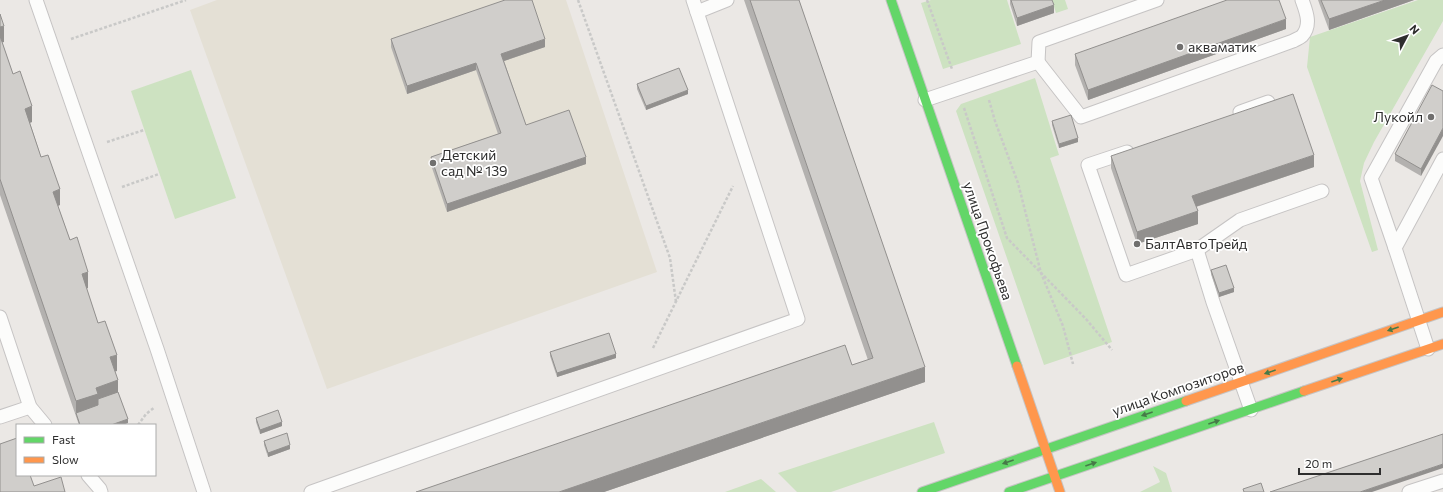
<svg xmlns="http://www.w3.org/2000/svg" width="1443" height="492" font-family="Commissioner,sans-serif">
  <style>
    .education { fill: #e4e0d5 }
    .green { fill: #cde2c1 }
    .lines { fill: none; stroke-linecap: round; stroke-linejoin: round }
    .lane-casing { stroke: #c6c4c4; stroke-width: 15 }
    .fast-casing { stroke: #c6c4c4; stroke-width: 11 }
    .slow-casing { stroke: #c6c4c4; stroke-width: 11 }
    .path { stroke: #c9c9c8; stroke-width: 2.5; stroke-dasharray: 3 2; stroke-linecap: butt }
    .lane { stroke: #fcfcfb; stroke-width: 13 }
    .fast { stroke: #63d668; stroke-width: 9 }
    .slow { stroke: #ff974d; stroke-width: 9 }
    .wall { fill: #b3b1af }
    .shaded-wall { fill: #92908e }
    .building { fill: #d0cecb; stroke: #92908e }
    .oneway { fill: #467a48 }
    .poi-dot { fill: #706f6e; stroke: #fff; stroke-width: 1.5 }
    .labels { text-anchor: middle; stroke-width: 3.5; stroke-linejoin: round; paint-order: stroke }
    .poi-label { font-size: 14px; fill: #2e2e2e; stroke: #fff; text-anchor: start }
    .street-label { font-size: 14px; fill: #2e2e2e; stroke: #fff }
  </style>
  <rect width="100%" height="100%" fill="#ebe8e5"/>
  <path class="education" d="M217,0H566L657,272L327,389L190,10Z"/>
  <g class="green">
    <path d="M931,0H1007L1021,44L943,69L921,3Z"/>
    <path d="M1052,0H1065L1068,9L1056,13Z"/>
    <path d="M1418,0H1443V21L1374,142L1364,163L1360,181L1378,250L1372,252L1307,67L1310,37Z"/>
    <path d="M191,70L236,198L175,219L131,91Z"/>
    <path d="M1035,78L1059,155L1050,158L1112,342L1044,365L956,111L961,104Z"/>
    <path d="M934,422L945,453L831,492H797L778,473Z"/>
    <path d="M1153,466L1166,473L1172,492H1140L1160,482Z"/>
    <path d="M761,479L776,492H725Z"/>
  </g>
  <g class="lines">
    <g class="lane-casing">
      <g id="lane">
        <path d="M36,0L157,349L204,492"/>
        <path d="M697,12L727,0"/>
        <path d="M1443,55L1436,61L1371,178L1395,248L1443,159"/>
        <path d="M1038,62L1081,117L1293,41C1296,39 1300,38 1302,36C1312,25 1306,11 1302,0"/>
        <path d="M925,100L1038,62L1039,42L1157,0"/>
        <path d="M1240,112L1268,102"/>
        <path d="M1127,152L1088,165L1126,275L1197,250L1240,220L1322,191"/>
        <path d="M1395,248L1428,349"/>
        <path d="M1197,250L1213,302L1251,410"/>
        <path d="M0,317L30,407L45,425"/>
        <path d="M0,417L30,407"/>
        <path d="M88,475L100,489L101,492"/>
        <path d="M311,492L798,319L693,0"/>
        <path d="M1409,492L1443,481"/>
      </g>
    </g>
    <g class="fast-casing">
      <g id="fast">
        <path d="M891,0L1017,366"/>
        <path d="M922,492L1186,401"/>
        <path d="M1009,492L1304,391"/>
      </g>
    </g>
    <g class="slow-casing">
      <g id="slow">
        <path d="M1017,366L1060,492"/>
        <path d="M1304,391L1443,344"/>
        <path d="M1186,401L1443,312"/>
      </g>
    </g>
    <g class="path">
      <path d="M578,0L670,258L676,302"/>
      <path d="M927,0L952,69"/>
      <path d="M71,39L186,0"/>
      <path d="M989,100L995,121L1018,183L1041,273L1063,326L1073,364"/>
      <path d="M964,108L1007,238L1086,319L1112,350"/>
      <path d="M107,142L144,130"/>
      <path d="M122,187L159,174"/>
      <path d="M653,348L733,186"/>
      <path d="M138,425L146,414L155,407"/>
    </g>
    <use href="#lane" class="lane"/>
    <use href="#fast" class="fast"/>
    <use href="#slow" class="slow"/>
  </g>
  <g class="wall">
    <path d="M744,0H799L925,382L604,492H416L852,365L868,360Z"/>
    <path d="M1010,0H1052L1054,13L1017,26L1010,4Z"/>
    <path d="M1318,0H1414L1329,30Z"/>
    <path d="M0,14L4,42H2L13,74L32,122L30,123L41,157L60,205L58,206L70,240L88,288H86L98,323L117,371H115L118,392L128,423L122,425H79L0,195Z"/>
    <path d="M1286,29L1088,100L1075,65V54Z"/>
    <path d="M391,39L545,47L504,61L526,125L586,164L447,212L431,165V157L498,134L476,70L407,94L391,47Z"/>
    <path d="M637,84L688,94L646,110L637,89Z"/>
    <path d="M1443,91L1421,176L1395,161V154Z"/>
    <path d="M1052,121L1078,142L1059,148L1052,125Z"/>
    <path d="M1111,156L1314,167L1196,207L1198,224L1137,244L1111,168Z"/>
    <path d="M1211,270L1234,292L1219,297L1211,274Z"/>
    <path d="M550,352L616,358L557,377L550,356Z"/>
    <path d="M256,418L282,426L260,434L256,422Z"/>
    <path d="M264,441L290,449L268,457L264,445Z"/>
  </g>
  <g class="shaded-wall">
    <path d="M1385,0H1414L1329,30V19Z"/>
    <path d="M1054,5V13L1017,26V18Z"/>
    <path d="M1286,19V29L1088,100V90Z"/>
    <path d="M4,26V42L0,43V27Z"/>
    <path d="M545,39V47L501,62V54Z"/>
    <path d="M476,63V70L407,94V86Z"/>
    <path d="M688,90V94L646,110V106Z"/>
    <path d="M32,106V122L25,124V109Z"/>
    <path d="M1443,128V136L1421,176V169Z"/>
    <path d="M1078,138V142L1059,148V144Z"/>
    <path d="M1314,155V167L1192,208V196Z"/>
    <path d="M586,157V164L447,212V204Z"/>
    <path d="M60,189V205L53,207V192Z"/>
    <path d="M1198,211V224L1137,244V232Z"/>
    <path d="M88,272V288L82,290V274Z"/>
    <path d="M1234,288V292L1219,297V293Z"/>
    <path d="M616,354V358L557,377V373Z"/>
    <path d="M117,355V371L110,373V357Z"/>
    <path d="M925,367V382L604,492H559Z"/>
    <path d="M118,380V396L98,409L76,413V401L96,388Z"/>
    <path d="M128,419V423L122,425H111Z"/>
    <path d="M282,422V426L260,434V430Z"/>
    <path d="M290,445V449L268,457V453Z"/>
    <path d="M1443,464V468L1372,492H1360Z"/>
  </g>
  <g class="building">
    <path d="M505,0H532L545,39L501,54L526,125L569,110L586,157L447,204L431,157L501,133L476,63L407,86L391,39Z"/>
    <path d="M750,0H799L925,367L559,492H416L845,345L852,365L873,358Z"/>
    <path d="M1011,0H1052L1054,5L1017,18Z"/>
    <path d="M1227,0H1279L1286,19L1088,90L1075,54Z"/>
    <path d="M1321,0H1385L1329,19Z"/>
    <path d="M0,14L4,26L0,27Z"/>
    <path d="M0,36L13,74L20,71L32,106L25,109L41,157L48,155L60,189L53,192L70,240L77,237L88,272L82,274L98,323L105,321L117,355L110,357L118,380L96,388L98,394L76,401L0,179Z"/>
    <path d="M679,68L688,90L646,106L637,84Z"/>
    <path d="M1432,85L1443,91V128L1421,169L1395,154Z"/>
    <path d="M1293,94L1314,155L1192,196L1198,211L1137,232L1111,156Z"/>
    <path d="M1071,115L1078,138L1059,144L1052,121Z"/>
    <path d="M1226,265L1234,288L1219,293L1211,270Z"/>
    <path d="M609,333L616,354L557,373L550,352Z"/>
    <path d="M118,392L128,419L111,425H80L76,413L98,405V399Z"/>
    <path d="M278,410L282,422L260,430L256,418Z"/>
    <path d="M287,433L290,445L268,453L264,441Z"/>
    <path d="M1443,434V464L1360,492H1270Z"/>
    <path d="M17,438V475H30L34,486L61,477L65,492H0V444Z"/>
    <path d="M1261,483L1264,492H1244L1243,489Z"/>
  </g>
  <defs><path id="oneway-solid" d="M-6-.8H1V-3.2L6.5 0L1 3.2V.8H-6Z"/></defs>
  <g class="oneway">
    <use href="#oneway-solid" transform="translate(1393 329) rotate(161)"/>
    <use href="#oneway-solid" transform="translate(1270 372) rotate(161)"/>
    <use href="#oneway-solid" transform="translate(1337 380) rotate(-19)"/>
    <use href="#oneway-solid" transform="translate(1147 414) rotate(161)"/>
    <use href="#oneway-solid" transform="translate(1214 422) rotate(-19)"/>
    <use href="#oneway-solid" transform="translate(1008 462) rotate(161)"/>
    <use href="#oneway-solid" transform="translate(1091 464) rotate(-19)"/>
  </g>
  <g class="poi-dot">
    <circle cx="1180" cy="47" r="4"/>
    <circle cx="1431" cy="117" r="4"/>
    <circle cx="433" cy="163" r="4"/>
    <circle cx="1137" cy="244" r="4"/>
  </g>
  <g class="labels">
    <g class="poi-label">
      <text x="1188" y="52">акваматик</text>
      <text x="1423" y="122" text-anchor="end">Лукойл</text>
      <text x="441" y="160">Детский<tspan x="441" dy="16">сад № 139</tspan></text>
      <text x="1145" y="249">БалтАвтоТрейд</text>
    </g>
    <g class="street-label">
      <text transform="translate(988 241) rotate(71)" y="5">улица Прокофьева</text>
      <text transform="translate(1178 389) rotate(-19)" y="5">улица Композиторов</text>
    </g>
  </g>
  <rect x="16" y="424" width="140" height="52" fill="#ffffff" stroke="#ababab"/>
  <rect x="24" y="437" width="20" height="6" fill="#63d668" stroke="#ababab"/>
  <text x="52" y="444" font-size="12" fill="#2e2e2e">Fast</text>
  <rect x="24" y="457" width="20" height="6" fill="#ff974d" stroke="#ababab"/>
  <text x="52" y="464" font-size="12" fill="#2e2e2e">Slow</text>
  <g transform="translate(1407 36) rotate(49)" stroke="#ffffff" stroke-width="3" paint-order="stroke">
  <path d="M0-3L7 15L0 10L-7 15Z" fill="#2e2e2e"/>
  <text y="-6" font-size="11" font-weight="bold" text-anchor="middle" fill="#2e2e2e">N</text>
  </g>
  <path d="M1299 468v6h81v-6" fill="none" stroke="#2e2e2e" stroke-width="2"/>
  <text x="1305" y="468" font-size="12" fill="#2e2e2e" stroke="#ffffff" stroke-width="3" paint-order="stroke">20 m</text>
</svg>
